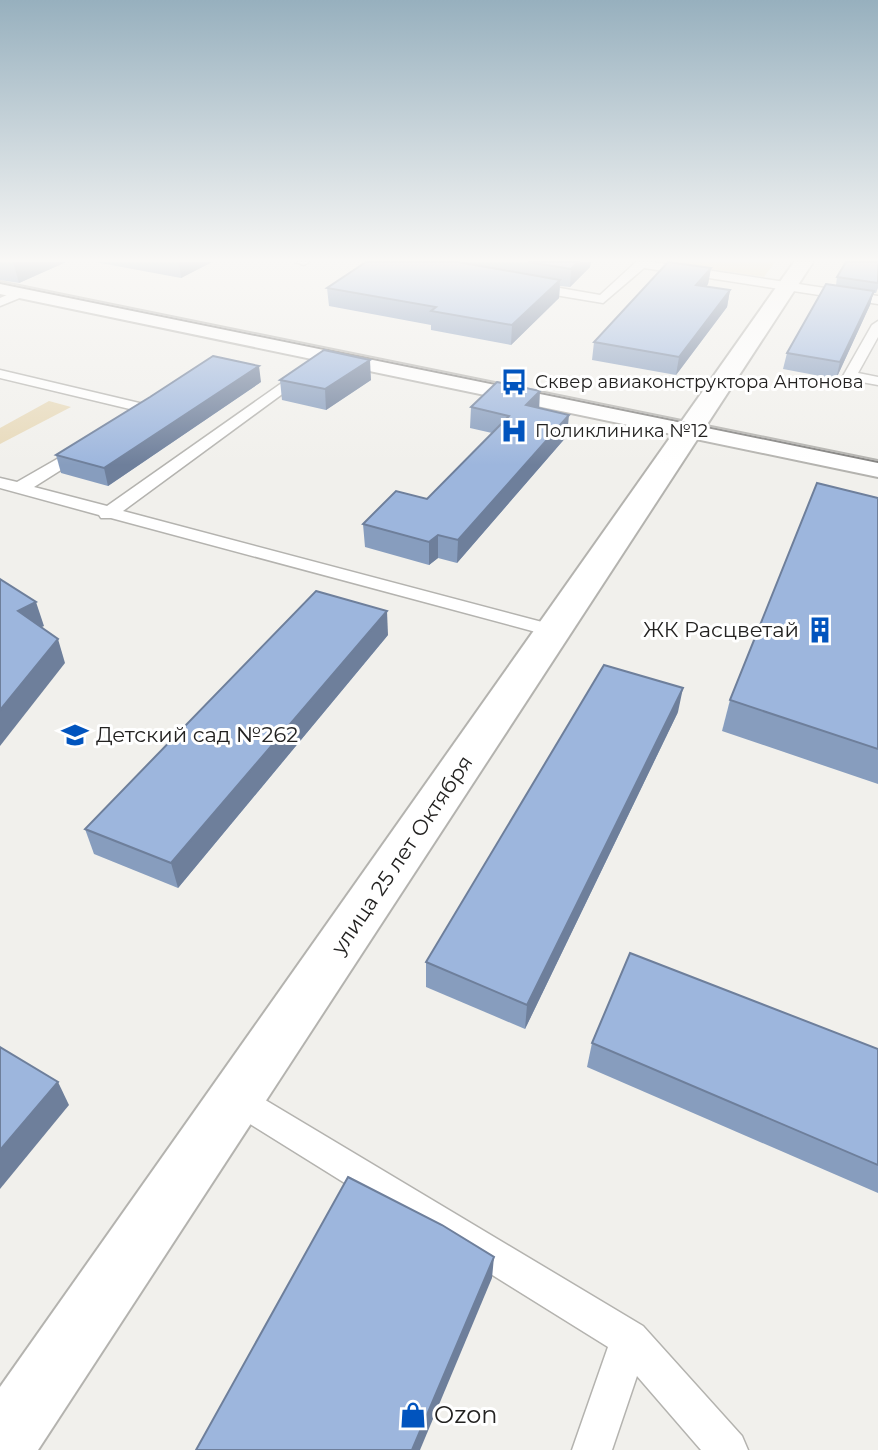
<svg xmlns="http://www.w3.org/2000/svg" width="878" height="1450" font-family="Montserrat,sans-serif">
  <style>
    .green { fill: #e7d9b9 }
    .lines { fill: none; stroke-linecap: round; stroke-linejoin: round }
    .lane-casing { stroke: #b4b3af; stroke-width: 3 }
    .street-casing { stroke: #b4b3af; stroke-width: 4 }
    .secondary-casing { stroke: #b4b3af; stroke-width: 4 }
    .lane { fill: #fff; fill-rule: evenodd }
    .street { fill: #fff; fill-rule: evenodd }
    .secondary { fill: #fff; fill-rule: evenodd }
    .tram { stroke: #848381; stroke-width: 2 }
    .wall { fill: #879dbe }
    .shaded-wall { fill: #6e7f9b }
    .building { fill: #9db6dd; stroke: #6e7f9b; stroke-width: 2 }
    .labels { text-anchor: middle; stroke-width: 6; stroke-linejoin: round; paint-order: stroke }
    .far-poi-label { font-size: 18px; fill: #232221; stroke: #fff; text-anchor: start }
    .poi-label { font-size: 21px; fill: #232221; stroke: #fff; text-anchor: end }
    .street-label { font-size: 21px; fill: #232221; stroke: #fff }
    .near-poi-label { font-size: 24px; fill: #232221; stroke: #fff; text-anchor: start }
  </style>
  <rect width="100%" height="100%" fill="#f1f0ec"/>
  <g class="green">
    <path d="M665,262H775L764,277Z"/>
    <path d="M49,401L71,407L0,444V428Z"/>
  </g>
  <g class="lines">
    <g class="lane-casing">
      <g id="lane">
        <path d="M295,262H309L304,265Z"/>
        <path d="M636,262H653L878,296V304L644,268L603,303L531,291L525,287L531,283L600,295Z"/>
        <path d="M23,288L27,289V295L0,306V298Z"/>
        <path d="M878,321V337L858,373L878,377V385L845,379L843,376L872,325Z"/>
        <path d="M306,366L311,367V373L123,511L561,627L564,631L561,635H547L111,518H101L99,515L0,488V478L17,482L85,443L91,445L93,448L91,451L34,487L107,506Z"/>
        <path d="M0,370L152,406L154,409L137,421H127L124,418L134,410L0,378Z"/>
        <path d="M237,1083L643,1326L742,1436L748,1450H701L637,1376L612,1450H572L608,1347L226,1109L221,1098L226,1087Z"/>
      </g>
    </g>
    <g class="street-casing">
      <path id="street" d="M794,262H813L38,1450H0V1387Z"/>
    </g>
    <g class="secondary-casing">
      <path id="secondary" d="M0,282L878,461V477L0,294Z"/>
    </g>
    <use href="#lane" class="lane"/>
    <use href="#street" class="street"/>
    <use href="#secondary" class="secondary"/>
    <path class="tram" d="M0,283L878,462"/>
  </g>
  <g class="wall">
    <path d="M0,262H66L19,283L0,280Z"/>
    <path d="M95,262H212L181,278Z"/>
    <path d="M366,262H591L590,267L570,287L560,286L559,298L511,345L431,330V325L329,306L327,288Z"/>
    <path d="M878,262V288L876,293H873L870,305L836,379L783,369L787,353L836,285L837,277Z"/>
    <path d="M711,268L708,284L706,287L730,290L727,307L676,375L592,360L594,342Z"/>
    <path d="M280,380H371L326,410L282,400Z"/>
    <path d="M261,382L108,486L61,473L56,455Z"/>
    <path d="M471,407L539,408L567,436L457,563L438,558L429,565L365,547L363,524L427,499L492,433L470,428Z"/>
    <path d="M878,498V784L722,731L730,700Z"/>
    <path d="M388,635L178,888L94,854L85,829Z"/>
    <path d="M678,712L525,1029L426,987V962Z"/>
    <path d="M592,1043L878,1049V1193L587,1067Z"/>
  </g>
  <g class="shaded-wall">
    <path d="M13,262H66L19,283Z"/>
    <path d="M179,262H212L181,278Z"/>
    <path d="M578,262H591L590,267L570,287L571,269Z"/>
    <path d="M711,268L708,284L694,302L696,285Z"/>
    <path d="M560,280L559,298L511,345L512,325Z"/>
    <path d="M730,290L727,307L676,375L679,357Z"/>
    <path d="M874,291L870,305L836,379L840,362Z"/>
    <path d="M370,360L371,380L326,410L325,389Z"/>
    <path d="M259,366L261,382L108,486L104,468Z"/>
    <path d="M540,391L539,412L526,405Z"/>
    <path d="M569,415L567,436L457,563L458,540Z"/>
    <path d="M438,535V558L429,565V542Z"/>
    <path d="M36,602L44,626L26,635L18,611Z"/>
    <path d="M387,611L388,635L178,888L171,863Z"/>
    <path d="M58,639L65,663L0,746V710Z"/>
    <path d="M683,688L678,712L525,1029L527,1005Z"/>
    <path d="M58,1082L69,1105L0,1189V1150Z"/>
    <path d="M494,1257L492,1278L420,1450H412Z"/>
  </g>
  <g class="building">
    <path d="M366,262H458L560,280L512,325L431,311L436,307L327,288Z"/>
    <path d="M528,262H578L571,269Z"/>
    <path d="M668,262L711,268L696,285L730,290L679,357L594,342Z"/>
    <path d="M846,262H878V283L837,277Z"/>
    <path d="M826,284L874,291L840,362L787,353Z"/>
    <path d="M324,350L370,360L325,389L280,380Z"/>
    <path d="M213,356L259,366L104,468L56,455L150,397Z"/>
    <path d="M497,382L540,391L526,405L569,415L458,540L438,535L429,542L363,524L396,491L427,499L509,416L471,407Z"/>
    <path d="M817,483L878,498V749L730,700Z"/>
    <path d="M0,579L36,602L18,611L58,639L0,710Z"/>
    <path d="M316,591L387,611L171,863L85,829Z"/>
    <path d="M604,665L683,688L527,1005L426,962Z"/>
    <path d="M630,953L878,1049V1165L592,1043Z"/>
    <path d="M0,1047L58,1082L0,1150Z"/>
    <path d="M348,1177L442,1225L494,1257L412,1450H196Z"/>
  </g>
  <linearGradient id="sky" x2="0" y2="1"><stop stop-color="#97b0be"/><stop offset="0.56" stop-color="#f9f8f6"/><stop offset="1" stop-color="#f9f8f6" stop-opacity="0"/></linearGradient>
  <rect width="878" height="465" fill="url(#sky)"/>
  <defs>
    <g id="bus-bare" transform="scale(2.1)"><path d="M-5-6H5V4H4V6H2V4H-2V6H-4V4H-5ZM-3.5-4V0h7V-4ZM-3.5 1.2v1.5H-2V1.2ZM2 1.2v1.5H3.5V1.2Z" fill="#0154be" stroke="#fff" stroke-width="2.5" paint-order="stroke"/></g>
    <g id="hospital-bare" transform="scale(2.1)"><path d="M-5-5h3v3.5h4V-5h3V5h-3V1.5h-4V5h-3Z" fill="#0154be" stroke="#fff" stroke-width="2.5" paint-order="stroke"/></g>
    <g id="building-bare" transform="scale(2.1)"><path d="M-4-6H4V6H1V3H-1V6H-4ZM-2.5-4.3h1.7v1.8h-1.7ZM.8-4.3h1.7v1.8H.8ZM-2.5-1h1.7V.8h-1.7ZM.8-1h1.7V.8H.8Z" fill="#0154be" stroke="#fff" stroke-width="2.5" paint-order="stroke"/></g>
    <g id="school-bare" transform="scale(2.1)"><path d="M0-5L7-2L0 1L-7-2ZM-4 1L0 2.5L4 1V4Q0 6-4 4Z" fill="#0154be" stroke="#fff" stroke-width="2.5" paint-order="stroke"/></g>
    <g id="shop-bare" transform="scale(2.1)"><path d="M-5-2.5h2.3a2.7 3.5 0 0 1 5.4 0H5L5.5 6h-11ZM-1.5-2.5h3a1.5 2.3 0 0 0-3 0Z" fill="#0154be" stroke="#fff" stroke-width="2.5" paint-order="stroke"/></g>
  </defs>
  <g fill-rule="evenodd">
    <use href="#bus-bare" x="514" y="382"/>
    <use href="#hospital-bare" x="514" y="431"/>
    <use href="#building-bare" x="820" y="630"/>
    <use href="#school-bare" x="75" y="735"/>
    <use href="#shop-bare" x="413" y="1415"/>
  </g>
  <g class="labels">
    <g class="far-poi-label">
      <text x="535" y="388">Сквер авиаконструктора Антонова</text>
      <text x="535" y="437">Поликлиника №12</text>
    </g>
    <g class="poi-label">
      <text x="799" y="637">ЖК Расцветай</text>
      <text x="96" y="742" text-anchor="start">Детский сад №262</text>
    </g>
    <g class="street-label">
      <text transform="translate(402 855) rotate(-56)" y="7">улица 25 лет Октября</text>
    </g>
    <g class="near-poi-label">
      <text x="434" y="1423">Ozon</text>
    </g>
  </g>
</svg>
